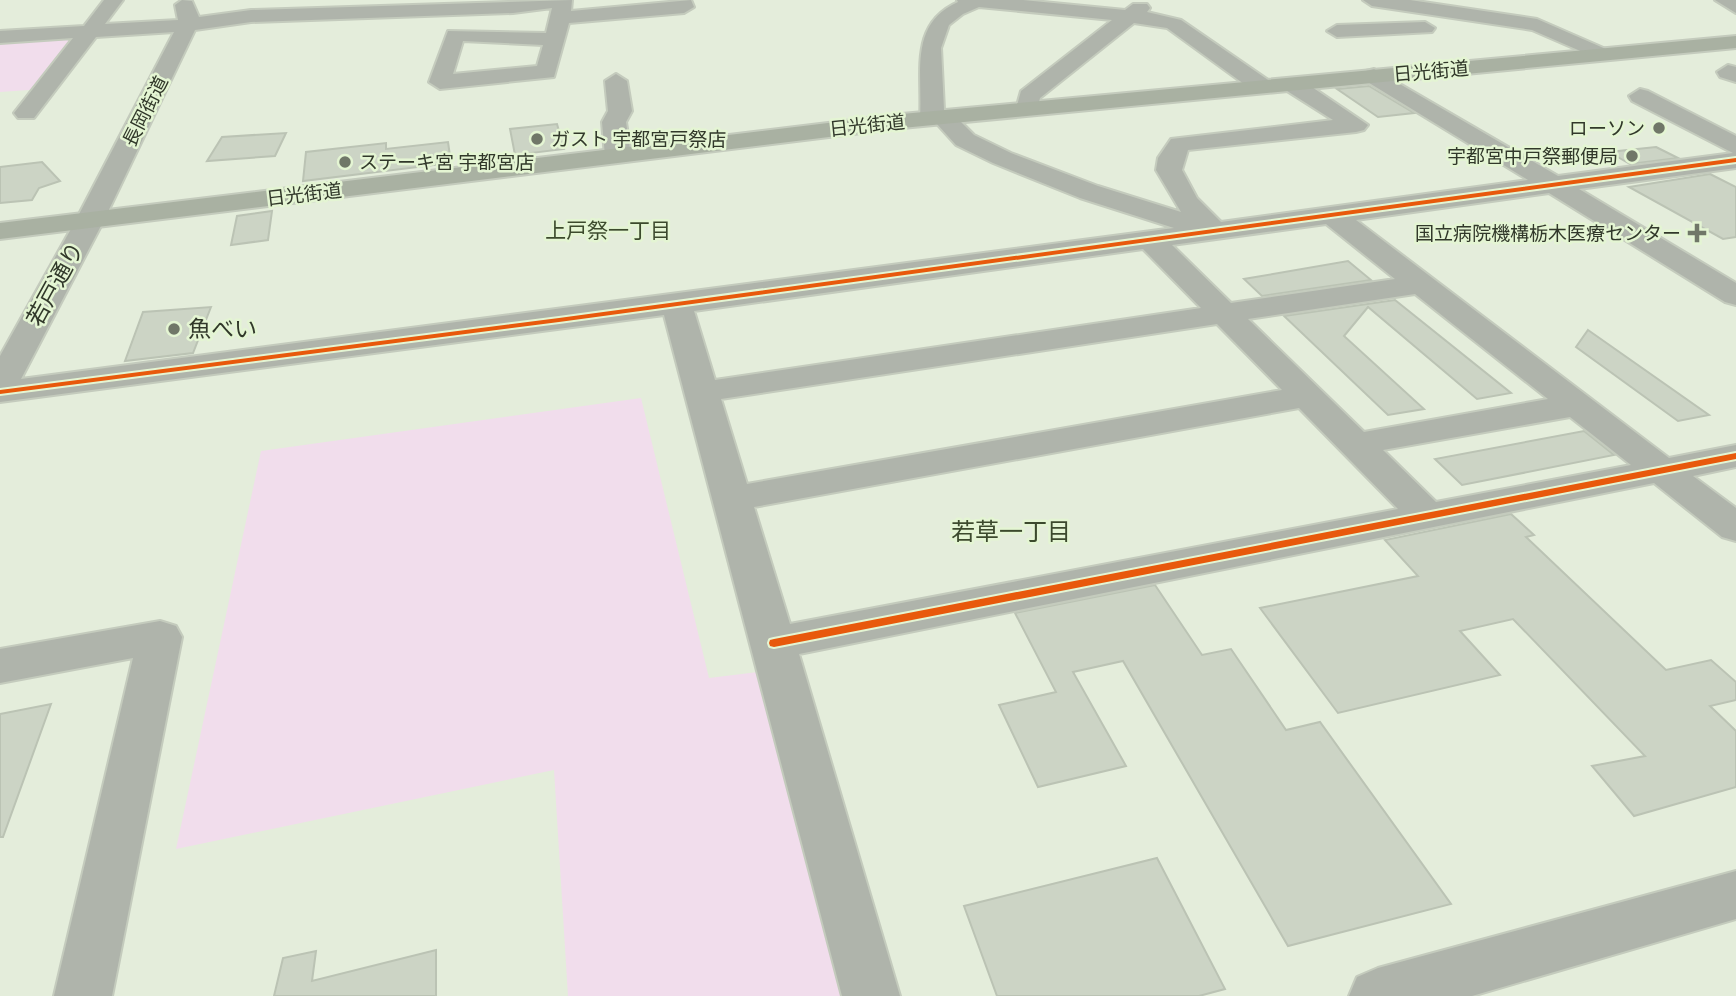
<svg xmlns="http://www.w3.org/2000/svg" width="1736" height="996" font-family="'Exo 2','Noto Sans JP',sans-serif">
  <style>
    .green { fill: #f1ddec }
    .building { fill: #ccd4c5; stroke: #bbc3b4; stroke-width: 2 }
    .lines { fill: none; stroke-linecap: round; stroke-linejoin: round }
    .minor-casing { stroke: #c4cbbd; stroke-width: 4 }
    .highway-casing { stroke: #c4cbbd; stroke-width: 4 }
    .minor { fill: #afb4ab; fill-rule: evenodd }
    .highway { fill: #a9b1a2; fill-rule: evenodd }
    .cycleway-casing { stroke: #e4f5d3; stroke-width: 4 }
    .cycleway { fill: #e8590c; fill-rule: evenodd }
    .poi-dot { fill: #707768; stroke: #e4f5d3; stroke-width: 2.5 }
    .labels { text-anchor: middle; stroke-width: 5; stroke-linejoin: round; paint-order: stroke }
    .far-street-label { font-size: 19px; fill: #31382a; stroke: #e4f5d3 }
    .far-poi-label { font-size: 19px; fill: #31382a; stroke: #e4f5d3; text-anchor: end }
    .far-neighbourhood-label { font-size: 21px; fill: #3c4a2d; stroke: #e4f5d3 }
    .street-label { font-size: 23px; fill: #31382a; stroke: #e4f5d3 }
    .poi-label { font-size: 23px; fill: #31382a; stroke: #e4f5d3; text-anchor: start }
    .neighbourhood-label { font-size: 24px; fill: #3c4a2d; stroke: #e4f5d3 }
  </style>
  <rect width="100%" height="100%" fill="#e4eddb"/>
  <g class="green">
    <path d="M95,34L43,89L0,92V40Z"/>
    <path d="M641,398L709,678L758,672L845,996H568L554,770L176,849L261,451Z"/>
  </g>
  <g class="building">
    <path d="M1369,86L1414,113L1378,117L1337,89Z"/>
    <path d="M557,124L564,149L515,155L510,129Z"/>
    <path d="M286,133L275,156L207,161L222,137Z"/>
    <path d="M448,142L451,163L303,181L306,152L386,143V149Z"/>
    <path d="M1656,147L1678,158L1630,164L1609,152Z"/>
    <path d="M42,162L60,181L39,188L32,200L0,203V167Z"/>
    <path d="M1710,174L1736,187V237L1723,239L1629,187Z"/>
    <path d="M272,211L268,240L231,245L237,216Z"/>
    <path d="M1348,261L1371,280L1262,296L1244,279Z"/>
    <path d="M1395,300L1511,393L1477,399L1368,307L1344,336L1424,409L1388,415L1284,316Z"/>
    <path d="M211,307L193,353L125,361L143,312Z"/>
    <path d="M1588,330L1709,415L1678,421L1576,347Z"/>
    <path d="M1584,431L1614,455L1462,485L1435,459Z"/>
    <path d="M1511,514L1534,535L1526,537L1666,670L1711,660L1736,682V700L1710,706L1736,731V787L1634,816L1592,766L1645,756L1513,619L1460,631L1500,675L1338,713L1260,608L1418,576L1385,540Z"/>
    <path d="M1155,585L1202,655L1231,649L1286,730L1320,722L1451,904L1288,946L1123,661L1073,672L1126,766L1038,787L999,705L1056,692L1015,613Z"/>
    <path d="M51,704L3,837H0V714Z"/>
    <path d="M1157,858L1225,989L1199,996H997L964,906Z"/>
    <path d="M436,950V996H274L283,958L316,951L312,981Z"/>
  </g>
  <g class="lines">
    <g class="minor-casing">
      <g id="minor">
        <path d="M104,0H123L105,24L178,20L175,5L182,0L192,1L199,17L251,10L572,0L571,11L691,0L694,7L684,13L569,23L554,77L440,89L429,82L448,31L546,33L552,8L513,13L251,22L195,30L104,220L21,379L1174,228L1080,198L993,163L956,145L937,124L924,123L920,118C923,74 908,24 958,2L957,0H1023L1125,10L1133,4H1147L1150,8L1147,12L1181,20L1271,82L1274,87L1271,92H1255L1167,28L1134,23L1040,98L1036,114H1020L1016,109L1021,91L1112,20L979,7L963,14L949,25L941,48L944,110L951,112L974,135L1011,153L1098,186L1181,212L1156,170L1158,158L1171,139L1333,120L1284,89L1281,84L1284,79H1300L1368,125L1364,130L1356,132L1188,150L1182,170L1197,198L1221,222L1528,180L1366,81L1363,76L1366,71L1374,69L1558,176L1733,153L1632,101L1629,96L1640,89L1648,91L1736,136V168L1579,189L1736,283V305L1725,302L1549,193L1356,220L1669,458L1736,445V467L1693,476L1736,508V541L1722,537L1654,483L799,654L900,996H842L664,315L0,402V356L76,220L174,32L96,37L34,118H18L14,113L73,38L0,43V31L84,26ZM463,41L543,45L537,66L453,74ZM1326,224L1395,279L1231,303L1172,245ZM1143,249L1201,308L715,380L694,311ZM1415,294L1548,399L1364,432L1248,319ZM1217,324L1282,390L747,484L721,399ZM1299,408L1398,509L790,624L754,507ZM1570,417L1631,465L1436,502L1383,450Z"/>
        <path d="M1363,0H1410L1537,19L1608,50L1612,54L1601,60L1532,30L1372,6Z"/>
        <path d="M1715,0H1736V13Z"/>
        <path d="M1425,22L1435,28L1432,32L1337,37L1327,31L1337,25Z"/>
        <path d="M1728,65L1736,67V82L1720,77L1717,72Z"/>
        <path d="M616,74L627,81L632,111L626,122L631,156L627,161H609L605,156L602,122L608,111L605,81Z"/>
        <path d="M160,621L176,626L182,637L112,996H54L133,658L0,683V649Z"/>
        <path d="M1736,871V919L1472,996H1349L1357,977L1378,968Z"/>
      </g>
    </g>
    <g class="highway-casing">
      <path id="highway" d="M1736,36V48L902,128L0,239V223L902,114Z"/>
    </g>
    <use href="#minor" class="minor"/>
    <use href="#highway" class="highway"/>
    <g class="cycleway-casing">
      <g id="cycleway">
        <path d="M1736,158V162L559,322L0,394V390L559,318Z"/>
        <path d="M1736,453V459L774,647L770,646L769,643L770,640L774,639Z"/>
      </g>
    </g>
    <use href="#cycleway" class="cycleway"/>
  </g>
  <g class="poi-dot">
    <circle cx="1659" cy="128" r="7"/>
    <circle cx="537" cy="139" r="7"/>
    <circle cx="1632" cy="156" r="7"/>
    <circle cx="345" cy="162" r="7"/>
    <path d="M1693.5 222.5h7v7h7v7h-7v7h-7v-7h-7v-7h7z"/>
    <circle cx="174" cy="329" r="7"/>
  </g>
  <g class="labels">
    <g class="far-street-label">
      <text transform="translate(1431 71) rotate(-5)" y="7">日光街道</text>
      <text transform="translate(145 111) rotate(-63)" y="7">長岡街道</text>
      <text transform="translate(867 125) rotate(-6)" y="7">日光街道</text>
      <text transform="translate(304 194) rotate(-7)" y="7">日光街道</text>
    </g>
    <g class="far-poi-label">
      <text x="1645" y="135">ローソン</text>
      <text x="551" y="146" text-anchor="start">ガスト 宇都宮戸祭店</text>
      <text x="1618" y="163">宇都宮中戸祭郵便局</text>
      <text x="359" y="169" text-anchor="start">ステーキ宮 宇都宮店</text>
      <text x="1681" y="240">国立病院機構栃木医療センター</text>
    </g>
    <g class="far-neighbourhood-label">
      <text x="608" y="238">上戸祭一丁目</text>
    </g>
    <g class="street-label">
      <text transform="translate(55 284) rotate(-61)" y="8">若戸通り</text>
    </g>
    <g class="poi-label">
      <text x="188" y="337">魚べい</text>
    </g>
    <g class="neighbourhood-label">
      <text x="1011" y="540">若草一丁目</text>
    </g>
  </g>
</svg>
